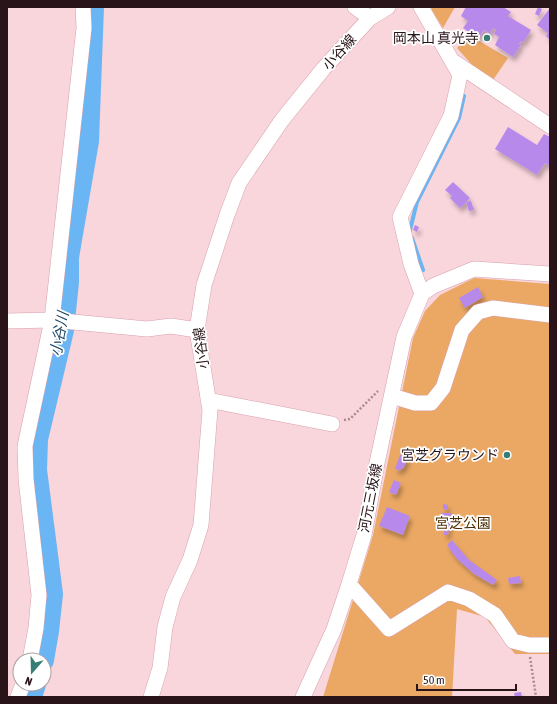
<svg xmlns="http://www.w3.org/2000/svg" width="557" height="704" viewBox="0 0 557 704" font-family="'Asap Condensed','Noto Sans JP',sans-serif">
<defs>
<filter id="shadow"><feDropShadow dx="2.5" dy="4.5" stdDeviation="2" flood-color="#0004"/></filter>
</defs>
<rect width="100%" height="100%" fill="#f9d5dc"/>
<!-- green -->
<path fill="#eba864" d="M433 7H455L443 28 431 9Z
M469 35 508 58 493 80 473 66 457 48Z
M474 278 550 284V654H515L485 617 457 609 452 697H323L373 535 413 338 425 311 440 295Z"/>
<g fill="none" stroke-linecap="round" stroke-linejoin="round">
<!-- stream -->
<path stroke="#6ab5f3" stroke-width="4" d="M410 230 417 202 459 118 464 96
M412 238 423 270"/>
<!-- river -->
<path stroke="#6ab5f3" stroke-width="24" d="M42 660 47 631 51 594 35 470 36 439 62 330 67 282V257L87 141 92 7
M30 697 34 684"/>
</g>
<!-- building -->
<path fill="#b789eb" filter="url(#shadow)" d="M466 7H503L511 12 508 16 531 30 523 43 521 41 519 44 521 45 513 57 495 45 499 37 494 34 496 30 493 28 490 34 484 30 479 38 463 28 468 21 461 16Z
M538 7 542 9 539 16 535 14Z
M550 8V40L546 36 548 33 537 25Z
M508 127 537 145 544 134 550 137V166L545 163 537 175 495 149Z
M453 182 470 198 460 208 450 198 452 196 445 190Z
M471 201 474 210 469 211 466 202Z
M415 225 419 227 417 232 413 230Z
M478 287 483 297 465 308 459 298Z
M400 455 408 458 403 469 401 468 400 471 395 469Z
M394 480 401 483 396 495 389 492Z
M443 504 448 505V510L443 509Z
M387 507 410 516 403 535 379 526Z
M441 513H451L448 535H444L445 523 440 522Z
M452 540 469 560 497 580 493 585 474 574 456 558 447 545Z
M520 576 521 583 509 584 508 578Z
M521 692 522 697H515L514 693Z"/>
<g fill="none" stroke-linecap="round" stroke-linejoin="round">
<!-- minor casing -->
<g stroke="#d8a1ad" stroke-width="16">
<path id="minor" d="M355 7 370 18
M421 7 460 75 451 116 400 217 411 264 422 294
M454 62 550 126
M7 321 52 320 147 329 171 326 197 330
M392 396 415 403H431L443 388 462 330 478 312 493 308 550 315
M208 400 332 424
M349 584 389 629 448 592 469 599 495 615 513 641 529 645H550
M30 660 36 628 39 595 26 479 25 446 52 320 84 28 83 7
M18 697 23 684
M151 697 160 668 165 627 173 597 190 560 201 525 210 410 197 330 204 285 227 215 239 183 282 120 324 68 370 18 388 7
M303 697 334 629 349 584 364 535 377 463 404 337 422 294 433 286 474 269 550 274"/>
</g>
<!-- path -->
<path stroke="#a98b92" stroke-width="2.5" stroke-dasharray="2 2" stroke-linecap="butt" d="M344 420 350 419 378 391
M530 657 536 697"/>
<!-- minor -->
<use href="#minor" stroke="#fff" stroke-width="15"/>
</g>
<!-- markers -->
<g fill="#367d74" stroke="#fff" stroke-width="1.5">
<circle cx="487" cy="38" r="4"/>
<circle cx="507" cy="455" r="4"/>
</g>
<g text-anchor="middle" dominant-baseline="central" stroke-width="3.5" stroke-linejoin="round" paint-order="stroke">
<!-- poi labels -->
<g font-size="14" fill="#281419" stroke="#fff" text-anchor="end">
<text x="479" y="38">岡本山 真光寺</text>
<text x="499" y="455">宮芝グラウンド</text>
</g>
<!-- street labels -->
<g font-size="14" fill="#281419" stroke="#fff">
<text transform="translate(339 52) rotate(-48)">小谷線</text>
<text transform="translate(201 348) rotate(-97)">小谷線</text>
<text transform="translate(370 498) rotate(-79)">河元三坂線</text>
</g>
<!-- park labels -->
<g font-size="14" fill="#4d2c04" stroke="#fff">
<text x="463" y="523">宮芝公園</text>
</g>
<!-- water labels -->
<g font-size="15" font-style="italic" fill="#1c4564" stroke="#fff">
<text transform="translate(59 334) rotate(-80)">小谷川</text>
</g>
</g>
<!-- border -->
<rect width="557" height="704" fill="none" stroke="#281419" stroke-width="16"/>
<!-- north arrow -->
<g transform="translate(32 672) rotate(200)"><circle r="19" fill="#ffffff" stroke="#a9a1a3"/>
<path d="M0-3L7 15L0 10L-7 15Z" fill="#367d74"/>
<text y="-6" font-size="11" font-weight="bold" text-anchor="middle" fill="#281419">N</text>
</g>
<!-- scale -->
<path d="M417 684v6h99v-6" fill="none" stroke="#281419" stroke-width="2"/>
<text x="423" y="684" font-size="12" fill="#281419" stroke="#ffffff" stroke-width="3" paint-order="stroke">50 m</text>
</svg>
